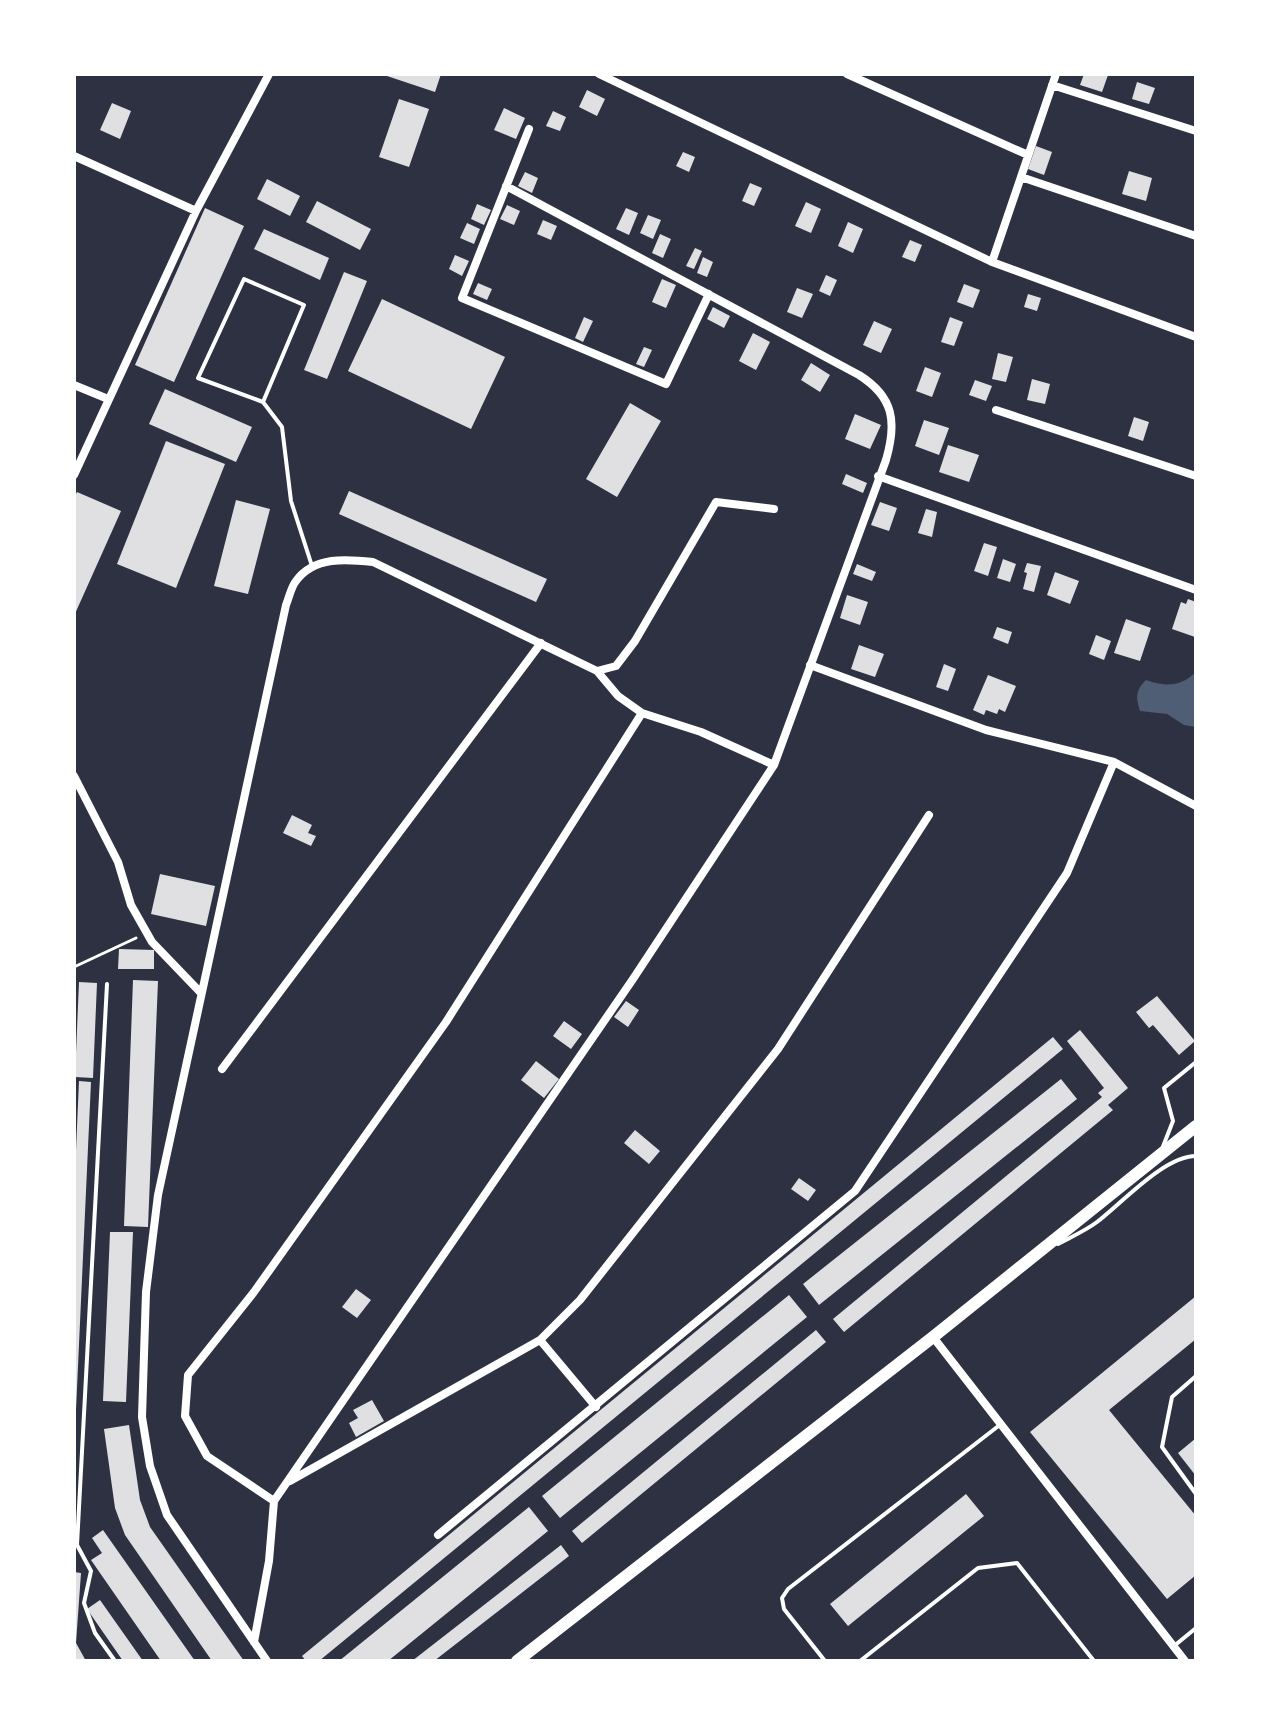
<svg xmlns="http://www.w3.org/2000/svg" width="1270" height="1735" viewBox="0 0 1270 1735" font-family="Montserrat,sans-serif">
<rect width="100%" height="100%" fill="#2d3142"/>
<!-- water -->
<path fill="#4f5d75" d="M1196 672V727L1184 725 1167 714 1140 711C1136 697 1135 691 1146 680 1166 687 1180 687 1196 672Z"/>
<!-- building -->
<path fill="#e0e0e3" d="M381 74H441L435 92Z
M1084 74 1108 75 1102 92 1080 85Z
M1137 82 1155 88 1149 104 1132 99Z
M587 90 605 99 597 116 579 107Z
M399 99 429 109 409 167 379 157Z
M112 103 131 111 120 139 100 130Z
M504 108 525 118 516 139 494 130Z
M553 111 566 117 560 131 546 126Z
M1036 146 1052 152 1044 175 1028 169Z
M683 152 695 157 689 172 676 166Z
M1129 171 1152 178 1146 201 1122 194Z
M525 172 538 178 532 193 518 186Z
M267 179 300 196 290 216 257 199Z
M750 183 762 188 754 206 742 201Z
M317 201 371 229 360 250 306 222Z
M806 202 821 209 811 233 795 226Z
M477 204 491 210 484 225 471 219Z
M507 205 520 211 514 225 500 219Z
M205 208 244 226 174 382 135 365Z
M626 208 638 213 629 235 616 229Z
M648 215 661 220 653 239 640 233Z
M543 220 557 226 551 240 537 234Z
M848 222 863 229 853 253 838 246Z
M467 223 480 229 474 244 460 238Z
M264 229 329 258 320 280 254 249Z
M660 234 671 239 663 258 652 253Z
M910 240 922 245 915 262 902 257Z
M695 248 702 251 694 269 686 266Z
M455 255 469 261 462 276 449 269Z
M703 257 713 262 707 277 697 273Z
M344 272 367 281 327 379 304 370Z
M826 275 837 280 830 296 819 291Z
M662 279 676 285 666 308 652 302Z
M478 283 492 289 487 300 473 294Z
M964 284 980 290 973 308 957 302Z
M797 288 813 294 802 318 787 312Z
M1028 294 1041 298 1037 311 1024 307Z
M382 299 505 357 471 429 348 371Z
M713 307 730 316 724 328 707 319Z
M584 317 593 321 583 342 575 338Z
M950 317 963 322 954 346 941 342Z
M874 321 892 329 881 353 863 345Z
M753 333 770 342 756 370 739 361Z
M644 347 652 350 644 367 636 364Z
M998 353 1013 357 1006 382 992 379Z
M811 363 830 375 820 392 801 380Z
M925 367 941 373 932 397 916 391Z
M1032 379 1050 384 1045 404 1027 400Z
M975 380 992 386 986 401 969 395Z
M165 389 252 427 236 462 149 424Z
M630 403 661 421 617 497 586 479Z
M855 414 881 425 870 449 845 439Z
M1134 417 1149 422 1143 441 1128 436Z
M924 420 949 428 939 455 915 446Z
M166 441 225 464 176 588 117 564Z
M948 445 979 455 969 482 939 472Z
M846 474 867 483 863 493 842 484Z
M349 491 547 579 536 602 339 514Z
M77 492 121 511 74 616V498Z
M236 500 270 509 248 594 214 586Z
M880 502 897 508 889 531 871 525Z
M926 509 937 512 932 537 918 533Z
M984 543 997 547 988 576 974 571Z
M1003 559 1016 564 1010 582 997 578Z
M1027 563 1041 566 1034 592 1023 589 1027 573 1024 572Z
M857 564 876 572 872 581 853 574Z
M1055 572 1079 581 1070 604 1047 595Z
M847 595 868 602 860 625 840 618Z
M1188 599 1196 602 1195 637 1172 629 1181 602 1186 604Z
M1126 619 1151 628 1140 661 1114 653Z
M997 627 1012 632 1008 644 993 638Z
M1096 635 1111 641 1104 660 1089 654Z
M859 645 884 654 875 677 851 669Z
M944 664 956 669 948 691 936 687Z
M988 675 1016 686 1005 712 999 709 997 714 986 710 984 715 973 710Z
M292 815 312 825 308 833 316 836 311 846 283 833Z
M160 874 215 886 206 926 151 914Z
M119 949 154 950V969H118Z
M133 980 158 981 148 1227 124 1226Z
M79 982 97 983 93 1078 75 1077Z
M1157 996 1195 1041 1179 1055 1153 1025 1149 1028 1136 1012Z
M626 1001 639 1010 628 1027 614 1017Z
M564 1021 582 1034 571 1049 553 1036Z
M1080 1030 1128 1088 1108 1105 1113 1110 844 1332 833 1319 1102 1097 1098 1093 1104 1088 1067 1041Z
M1053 1037 1063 1049 319 1661H306L302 1656Z
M536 1061 559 1079 544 1098 521 1080Z
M1061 1079 1077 1099 819 1305 803 1284Z
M79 1081 91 1082 76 1410H74V1196Z
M635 1130 660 1151 649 1164 624 1143Z
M799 1178 816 1190 808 1201 791 1189Z
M110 1232H133L126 1402 103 1401Z
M356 1289 371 1300 357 1318 342 1307Z
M789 1295 807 1317 560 1518 542 1496Z
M1196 1296V1339L1109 1410 1196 1516V1575L1167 1599 1030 1432Z
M816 1330 826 1342 582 1543 572 1531Z
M372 1400 384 1421 356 1437 349 1423 358 1418 353 1410Z
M129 1425 140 1500 150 1527 244 1661H212L125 1535 115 1508 104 1429Z
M1196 1438V1476L1178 1453Z
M966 1494 984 1516 848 1626 830 1604Z
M529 1507 548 1531 388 1661H339Z
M103 1530 195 1661H161L91 1560 102 1553 92 1538Z
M561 1545 569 1556 434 1661H412Z
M74 1572 81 1573 76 1643 86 1661H74Z
M100 1600 143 1661H123L87 1609Z"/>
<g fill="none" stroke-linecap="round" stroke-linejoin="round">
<!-- path -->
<path stroke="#fff" stroke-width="3" d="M74 967 136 938"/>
<!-- service -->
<path stroke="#fff" stroke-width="4" d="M263 402 198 378 244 279 304 305 263 402 282 427 291 501 312 566
M107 984 77 1545 91 1571 84 1603 95 1633 115 1661
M1162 1149 1173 1121 1164 1088 1196 1062
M1058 1244C1071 1237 1085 1231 1097 1222 1122 1203 1164 1156 1196 1156
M1196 1376 1172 1397 1162 1447 1196 1494
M1174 1646 1196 1628
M825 1661 784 1609 782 1598 788 1589 1001 1424
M860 1661 978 1568 1017 1563 1094 1661"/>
<!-- minor -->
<path stroke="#fff" stroke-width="8" d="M599 74 992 262 1196 337
M847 74 1028 155
M1052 85 1196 131
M529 129 462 298 666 384 709 294
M74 156 196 211
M1021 177 1196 236
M992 262 1056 74
M74 385 108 399
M996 410 1196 476
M74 475 196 211 269 74
M878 476 1196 590
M810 665 986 730 1114 762 1196 806
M597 671 618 696 642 713 701 732 774 765
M74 776 118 862 131 905 152 942 201 993
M222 1069 541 643
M933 1337 1185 1661
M540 1340 596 1407
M290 1481 540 1340 580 1300 778 1049 929 815
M274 1501 633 979 774 765 886 460C897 422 894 397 859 375L506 186
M274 1501 207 1456 185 1416 188 1375 254 1292 446 1022 642 713
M438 1535 855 1191 1067 873 1114 762
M254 1642 269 1561 274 1501
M267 1661 167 1515 150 1466 142 1417 146 1292 158 1195 286 605C289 598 291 587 296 581 314 556 347 559 373 562L597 671 616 666 635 641 716 502 774 509"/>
<!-- primary -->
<path stroke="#fff" stroke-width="12" d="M517 1661 933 1337 1196 1126"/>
</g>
<!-- border -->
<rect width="1270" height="1735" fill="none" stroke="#ffffff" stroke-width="152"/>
</svg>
